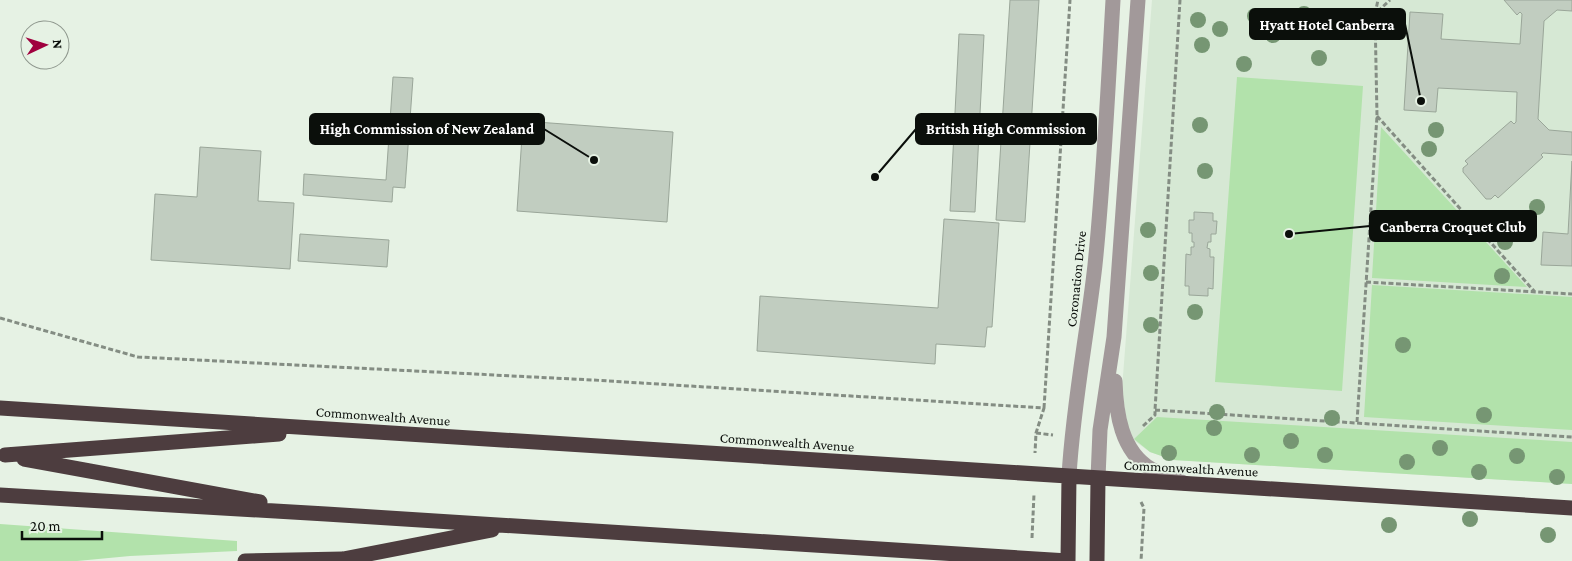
<svg xmlns="http://www.w3.org/2000/svg" width="1572" height="561" viewBox="0 0 1572 561" font-family="'Crimson Pro',serif">
<rect width="100%" height="100%" fill="#e6f2e4"/>
<!-- built -->
<path fill="#d6e8d4" d="M1152 0H1572V484L1173 460 1150 452 1136 442 1128 430 1122 389Z"/>
<!-- green -->
<path fill="#b2e2ab" d="M1237 77 1363 86 1342 391 1215 382Z
M1381 127 1527 287 1372 278Z
M1372 285 1572 297V430L1364 417Z
M1157 417 1572 442V484L1173 460 1150 452 1134 439Z
M0 524 237 541V551L130 556 77 561H0Z"/>
<!-- building -->
<path fill="#c1cdc0" stroke="#9aa699" d="M1010 0H1039L1025 222 996 220Z
M1504 0H1572V11L1557 10 1544 21 1538 119 1549 130 1572 132V155L1543 153 1541 155 1543 157 1498 198 1495 195 1491 199H1486L1463 172V168L1468 164 1465 161 1511 121 1514 124 1516 122 1517 92 1438 88 1436 112 1404 110 1410 12 1443 14 1441 39 1520 44 1522 14 1520 12 1517 15Z
M959 34 984 35 975 212 950 211Z
M393 77 413 78 405 188 393 187 392 202 303 195 304 174 386 180Z
M523 121 673 132 667 222 517 211Z
M200 147 261 151 258 201 294 203 290 269 151 260 155 194 197 197Z
M1572 161V266L1541 265 1543 232 1568 234Z
M1194 212 1213 213V221H1217L1216 234H1211V242H1208L1207 248 1210 249V257H1214L1213 289 1208 288V296L1189 295V286H1185L1186 254 1191 255V247H1194V242H1192V233H1189V220H1194Z
M944 219 999 223 992 327H987L985 347 936 344 935 364 757 351 760 296 938 308Z
M300 234 389 240 387 267 298 261Z"/>
<g fill="none" stroke-linecap="round" stroke-linejoin="round">
<!-- path -->
<path stroke="#848d83" stroke-width="3" stroke-dasharray="5 2.5" stroke-linecap="butt" d="M1375 14 1378 0
M1377 116 1535 292
M1366 282 1572 294
M0 318 138 357 593 380 1044 408 1036 433 1035 453
M1044 408 1070 0
M1155 410 1572 437
M1357 422 1377 116 1375 14 1390 0
M1143 426 1155 415V410L1180 0
M1036 433 1053 435
M1141 502 1144 508 1141 561
M1032 538 1034 494"/>
<!-- minor -->
<path stroke="#a2999a" stroke-width="15" d="M1115 381C1116 413 1121 451 1151 469 1161 474 1173 478 1184 483
M1069 476C1073 405 1087 336 1095 265 1104 177 1108 88 1113 0
M1098 478 1100 430 1114 337 1138 0"/>
<!-- highway -->
<path stroke="#4d3d3f" stroke-width="15" d="M0 408 1572 508
M5 455 279 434
M24 459 260 502
M0 495 326 514 1068 561
M245 561 343 559 492 530
M1068 561 1069 476
M1097 561 1098 478"/>
</g>
<!-- trees -->
<g fill="#769673">
<circle cx="1304" cy="14" r="8"/>
<circle cx="1255" cy="16" r="8"/>
<circle cx="1198" cy="20" r="8"/>
<circle cx="1220" cy="29" r="8"/>
<circle cx="1273" cy="35" r="8"/>
<circle cx="1202" cy="45" r="8"/>
<circle cx="1319" cy="58" r="8"/>
<circle cx="1244" cy="64" r="8"/>
<circle cx="1200" cy="125" r="8"/>
<circle cx="1436" cy="130" r="8"/>
<circle cx="1429" cy="149" r="8"/>
<circle cx="1205" cy="171" r="8"/>
<circle cx="1537" cy="207" r="8"/>
<circle cx="1148" cy="230" r="8"/>
<circle cx="1505" cy="242" r="8"/>
<circle cx="1151" cy="273" r="8"/>
<circle cx="1502" cy="276" r="8"/>
<circle cx="1195" cy="312" r="8"/>
<circle cx="1151" cy="325" r="8"/>
<circle cx="1403" cy="345" r="8"/>
<circle cx="1217" cy="412" r="8"/>
<circle cx="1484" cy="415" r="8"/>
<circle cx="1332" cy="418" r="8"/>
<circle cx="1214" cy="428" r="8"/>
<circle cx="1291" cy="441" r="8"/>
<circle cx="1440" cy="448" r="8"/>
<circle cx="1169" cy="453" r="8"/>
<circle cx="1252" cy="455" r="8"/>
<circle cx="1325" cy="455" r="8"/>
<circle cx="1517" cy="456" r="8"/>
<circle cx="1407" cy="462" r="8"/>
<circle cx="1479" cy="472" r="8"/>
<circle cx="1557" cy="477" r="8"/>
<circle cx="1470" cy="519" r="8"/>
<circle cx="1389" cy="525" r="8"/>
<circle cx="1548" cy="535" r="8"/>
</g>
<g text-anchor="middle" dominant-baseline="central" stroke-width="4" stroke-linejoin="round" paint-order="stroke">
<!-- street labels -->
<g font-size="14" fill="#0b0f0b" stroke="#e6f2e4">
<text transform="translate(1076 279) rotate(-84)">Coronation Drive</text>
<text transform="translate(383 416) rotate(4)">Commonwealth Avenue</text>
<text transform="translate(787 442) rotate(4)">Commonwealth Avenue</text>
<text transform="translate(1191 468) rotate(3)">Commonwealth Avenue</text>
</g>
</g>
<!-- callouts -->
<path fill="none" stroke="#0b0f0b" stroke-width="2" d="M1421 101L1405 24M875 177L916 129M594 160L544 129M1289 234L1370 226"/>
<g fill="#0b0f0b" stroke="#e6f2e4" stroke-width="2">
<circle cx="1421" cy="101" r="5"/>
<circle cx="875" cy="177" r="5"/>
<circle cx="594" cy="160" r="5"/>
<circle cx="1289" cy="234" r="5"/>
</g>
<g fill="#0b0f0b" stroke="#0b0f0b" stroke-width="2">
<rect x="1250" y="9" width="155" height="30" rx="5"/>
<rect x="916" y="114" width="180" height="30" rx="5"/>
<rect x="310" y="114" width="234" height="30" rx="5"/>
<rect x="1370" y="211" width="166" height="30" rx="5"/>
</g>
<g font-size="15" text-anchor="middle" font-weight="bold" fill="#fff">
<text x="1327" y="30">Hyatt Hotel Canberra</text>
<text x="1006" y="134">British High Commission</text>
<text x="427" y="134">High Commission of New Zealand</text>
<text x="1453" y="232">Canberra Croquet Club</text>
</g>
<!-- north arrow -->
<g transform="translate(45 45) rotate(86)"><circle r="24" fill="#e6f2e4" stroke="#8e978d"/>
<path d="M0-4L9 19L0 12L-9 19Z" fill="#a0003e"/>
<text y="-8" font-size="14" font-weight="bold" text-anchor="middle" fill="#0b0f0b">N</text>
</g>
<!-- scale -->
<path d="M22 531v8h80v-8" fill="none" stroke="#0b0f0b" stroke-width="2.5"/>
<text x="30" y="531" font-size="15" fill="#0b0f0b" stroke="#e6f2e4" stroke-width="4" paint-order="stroke">20 m</text>
</svg>
